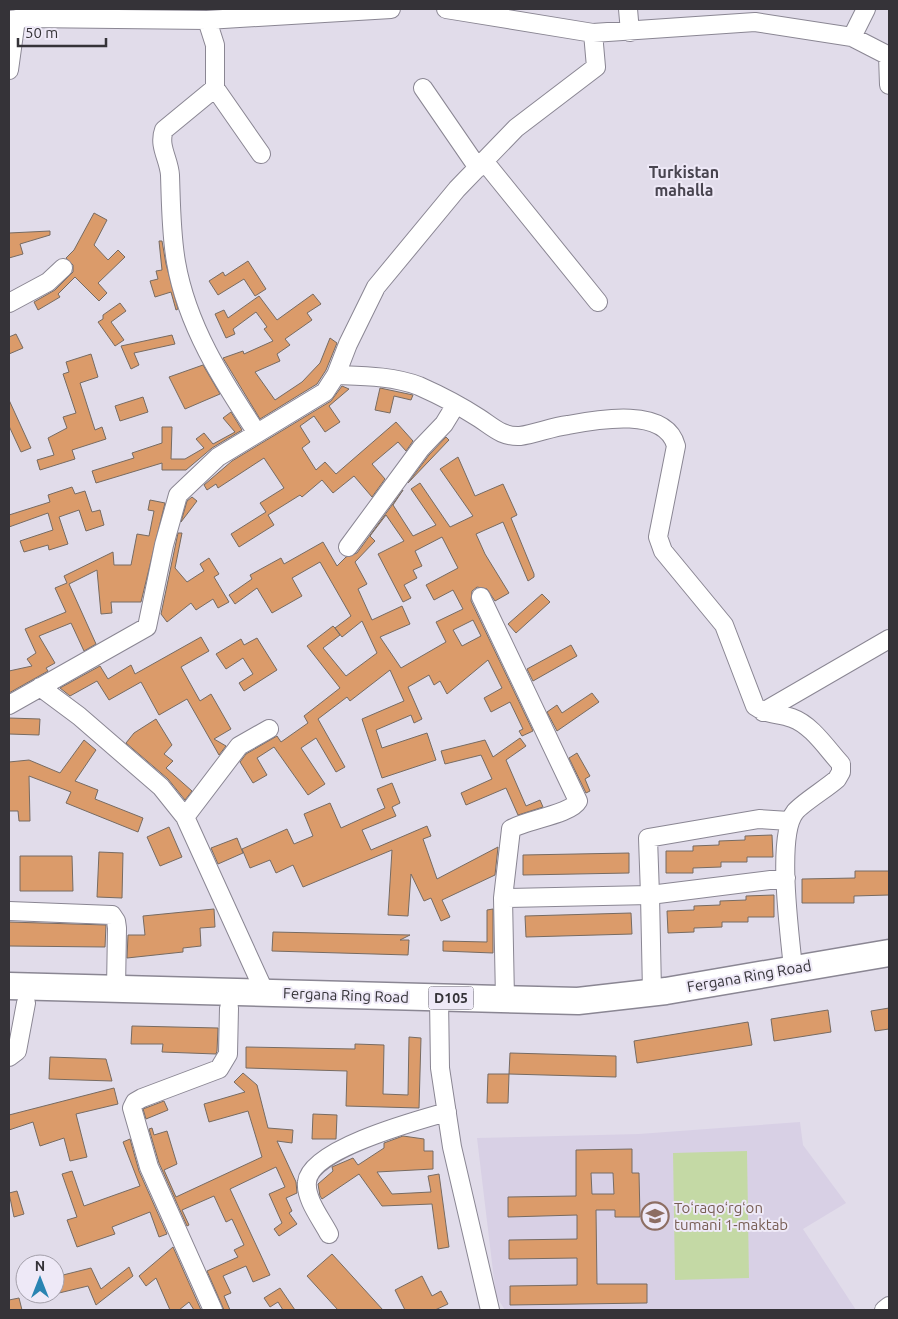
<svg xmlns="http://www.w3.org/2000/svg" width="898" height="1319" viewBox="0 0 898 1319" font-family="Ubuntu,sans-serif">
<rect width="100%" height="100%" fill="#e1dcea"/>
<!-- built -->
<path fill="#d8d0e5" d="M800 1122 803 1145 846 1203 803 1229 856 1310H505L496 1296 477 1138 639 1134Z"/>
<!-- park -->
<path fill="#c4d9a5" d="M747 1151 749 1278 675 1280 673 1153Z"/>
<!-- building -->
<path fill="#db9b6a" stroke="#776b62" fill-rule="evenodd" d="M94 213 107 220 94 245 108 260 118 250 125 257 98 283 107 293 99 301 75 277 58 294 60 297 38 310 34 302 55 290 73 272V265L66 258 74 250Z
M50 231V235L20 244 23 254 9 258V233Z
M159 241H162L166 264 178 309 176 310 171 292 155 297 150 281 158 279 156 271 162 270Z
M248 261 266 289 255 296 244 279 218 295 209 281 223 272 225 276Z
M313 294 321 304 307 313 312 320 285 339 290 345 277 354 280 361 255 372 275 400 302 382 320 363 330 338 337 343 326 370 317 384 260 419 223 358 243 351 244 354 273 341 264 329 267 327 256 312 233 329 235 334 226 338 215 314 224 310 228 318 259 296 277 320Z
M120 303 126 311 111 322 124 340 115 346 98 322 103 319V315Z
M16 334 23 348 9 354V337Z
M172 335 175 344 134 353 139 365 131 369 121 346Z
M91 354 98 377 80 383 95 430 102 427 106 439 72 450 75 459 40 470 37 460 54 455 48 438 67 428 63 417 76 413 63 374 69 372 66 362Z
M203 365 220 394 185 409 169 377Z
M342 386 349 389 329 406 340 422 325 432 314 416 300 426 310 442 302 448 316 470 325 462 336 474 396 422 413 441 406 451 398 442 372 464 385 479 372 497 354 476 333 493 322 480 302 497 300 495 268 515 274 525 239 547 231 534 266 512 260 503 284 488 264 458 218 488 216 484 207 490 204 485 232 461 331 401Z
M380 388 413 395 411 400 394 396 390 413 375 410Z
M143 397 148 412 120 421 115 406Z
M9 400 31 448 21 452 9 426Z
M231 412 242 430 212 448 186 470H162V463L96 483 92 471 134 458 132 453 162 443V427H172L171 459H185L204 448 196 439 204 433 213 444 235 432 223 418Z
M446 437 449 440 408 483 429 455Z
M458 457 475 496 503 484 517 515 511 518 534 574V577L528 581 503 522 476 534 485 554 509 593 495 601 487 589 477 587 472 591 471 601 533 731 522 736 519 731 523 729 510 702 491 712 484 698 502 688 488 660 447 694 440 681 434 685 429 675 408 687 422 719 414 723 411 715 376 730 382 748 427 733 436 760 382 778 362 719 404 701 390 670 350 701 347 697 318 719 345 767 336 772 316 738 301 748 325 784 308 795 274 747 257 758 267 775 253 783 240 762 246 754 277 736 281 742 308 723 304 716 340 688 307 646 333 626 335 628 351 616 320 562 292 578 302 596 272 613 257 588 235 604 229 595 252 579 250 575 281 558 284 564 323 542 337 566 346 557 357 553 403 490 393 505 413 536 436 525 411 489 420 483 450 527 473 516 440 469ZM386 515 404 541 378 554 403 602 411 598 404 585 417 578 413 570 422 566 415 551 442 537 458 568 426 585 434 600 453 590 463 609 436 622 446 642 401 668 380 637 410 624 402 606 372 620 358 589 367 584 355 562 375 541 370 536ZM473 620 481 636 462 646 453 630ZM362 621 377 653 346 676 323 648 340 635 335 628 342 637Z
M72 487 75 494 85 491 92 512 100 510 104 525 86 531 79 510 59 517 68 544 49 550 48 545 24 552 20 541 53 530 48 513 9 527V515L50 502 48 495Z
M192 497 197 501 181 522 187 501Z
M150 500 165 503 141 602H111L112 613 101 614 97 570 69 584 96 644 84 651 71 623 39 636 55 663 46 668 48 671 9 693V671L32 666 27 659 36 653 25 629 66 612 55 588 67 583 64 576 113 552 114 565H131L137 534 149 536 154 511 148 510Z
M178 533H182L175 568 187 582 204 571 200 564 209 558 219 574 214 577 229 602 218 608 213 599 196 610 191 603 167 622 161 614Z
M542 594 550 602 516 633 508 624Z
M201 637 209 651 181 667 200 701 211 694 231 729 214 739 226 746 219 755 187 699 159 715 141 682 109 700 97 681 70 696 60 688 100 666 108 679 131 665 135 674Z
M257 638 277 670 244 691 239 683 253 674 243 658 226 669 216 654 241 639 244 645Z
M571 645 577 656 533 681 527 669Z
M592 693 599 702 557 731 547 712 557 705 562 713Z
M9 718 40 719 39 735 9 734Z
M156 719 172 745 164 754 173 761 166 768 192 791 185 800 168 779 126 743 134 733Z
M520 738 526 746 506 760 526 806 540 800 543 807 518 815 506 788 466 805 461 793 492 779 481 755 445 764 441 751 485 740 493 757Z
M84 740 96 750 75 781 98 790 95 799 143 818 138 832 66 803 71 792 29 776 30 821H19L18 811H9V762L29 760 60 773Z
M577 753 590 776 585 779 590 791 586 793 569 758Z
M392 783 400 803 392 807 396 816 362 830 371 850 427 826 431 836 423 839 437 879 498 847 495 875 442 900 450 917 441 921 431 898 424 901 411 874 408 916 388 915 392 850 303 887 293 865 276 873 270 860 250 868 242 849 287 829 294 844 313 836 304 814 330 803 341 828 385 808 377 789Z
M169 827 182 857 160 866 147 837Z
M772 835 773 857H747V862H721V867L693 868V873H666V851H693V846L719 845V841L745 840V836Z
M237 838 243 853 218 864 211 848Z
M99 852 123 853 122 898 97 897Z
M629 853V873L523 875V855Z
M20 856H72L73 891H20Z
M855 871H889V895L854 896V903H802V879L855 878Z
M774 895V917H748V922H722V927L694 928V932L668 933 667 911 694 910V906L720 905V901L746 900V896Z
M214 909 215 927 200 928 201 946 183 948V952L127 958 128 935H145L143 916Z
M493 909V953L443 951V941L487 942V910Z
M631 913 632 934 526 937 525 916Z
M9 922 106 925 105 947 9 946Z
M273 932 410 935 400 940H409L408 955 272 951Z
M889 1008V1029L875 1031 871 1011Z
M828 1010 831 1032 774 1041 771 1019Z
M748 1022 752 1045 637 1063 634 1041Z
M132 1026 218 1028 217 1051 216 1054 162 1052 163 1044H131Z
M409 1037 421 1038 419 1108 346 1106 347 1071 246 1068V1047L355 1049V1044L384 1045 383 1094 408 1095Z
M510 1053 616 1056V1077L509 1074Z
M50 1057 106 1059 112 1081 49 1079Z
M243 1073 257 1085 268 1128 293 1130 292 1143 277 1141 296 1182 297 1193 286 1198 292 1211 289 1213 297 1224 279 1236 274 1229 282 1223 269 1194 285 1187 276 1167 230 1189 270 1275 253 1282 246 1266 223 1276 231 1293 224 1296 230 1310H224L207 1271 238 1257 234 1250 244 1245 232 1219 226 1222 214 1196 182 1210 189 1225 187 1226 159 1163 149 1129 152 1128 154 1135 167 1131 177 1164 164 1170 176 1197 262 1157 248 1111 209 1122 204 1104 245 1092 234 1082Z
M488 1074H509L508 1103H487Z
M114 1088 118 1104 76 1114 87 1157 70 1161 64 1138 40 1146 33 1122 9 1130V1115Z
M164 1101 168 1110 146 1119 143 1109Z
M313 1114 337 1115 336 1139H312Z
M403 1136 424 1139V1151H433V1169L377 1172 392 1194 431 1192 428 1176 439 1174 449 1247 438 1249 432 1204 382 1206 359 1174 322 1199 320 1196 318 1184 333 1171 332 1167 353 1158 358 1165 384 1148V1143Z
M130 1139 139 1171 167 1234 159 1237 150 1212 112 1227 115 1234 77 1247 67 1220 77 1217 62 1174 72 1171 84 1206 140 1186 123 1142Z
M632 1149V1173H639L640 1217H615V1210H596L597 1284H647V1303L510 1305V1286L577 1285V1258L509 1259V1240L577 1239V1215L508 1217V1197L576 1196V1150ZM591 1173H613L614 1194H592Z
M17 1191 24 1214 14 1217 9 1193Z
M173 1247 201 1310H194L189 1302 179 1310H170L156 1278 146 1286 139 1276Z
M332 1254 383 1310H338L307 1276Z
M129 1267 133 1276 96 1305 88 1286 59 1293 55 1277 91 1268 101 1289Z
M422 1276 432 1296 441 1291 448 1304 435 1310H405L395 1290Z
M280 1288 295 1310H283L278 1302 270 1307 264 1298Z
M19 1298 22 1310H9V1300Z"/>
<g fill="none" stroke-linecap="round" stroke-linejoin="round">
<!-- minor casing -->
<g stroke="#8a8693" stroke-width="20">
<path id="minor" d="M446 9 593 33 755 22 852 37 889 56
M628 9 630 32
M9 20 27 18 207 20 391 9
M207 20 215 45V88L164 130C158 146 169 159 170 175 171 204 171 233 176 262 187 326 222 380 257 433
M852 37 866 9
M888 55 889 85
M9 70 16 19
M215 88 261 154
M423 88 478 168
M484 161 598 302
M9 303 48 282 63 268
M336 375C363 376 393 376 419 386 437 394 462 407 479 418 493 427 502 437 520 436 536 434 551 427 568 425 599 419 666 407 676 446L658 537 663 551 724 625 755 706C767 715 778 713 792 718 812 725 827 749 841 764V772L837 779C827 788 801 804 795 812 776 836 790 936 793 968
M348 547 421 448 444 424 455 406
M481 597 578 801C571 814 526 820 511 829L503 898 505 999
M40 687 79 716 161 787 185 817 261 984 260 992
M9 705 147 627 164 545 178 495 218 457 325 392 336 375 348 344 376 287 457 189 516 128 596 67 593 33
M763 712 889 639
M185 817 239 746 269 729
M786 878 650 895 648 838 759 819 789 821
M503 898 650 895 652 992
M9 911 112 915 116 921 117 928 116 989
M439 998 440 1068 452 1147 490 1310
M9 1057 17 1051 26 1003
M329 1234C322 1220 305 1199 307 1182 310 1149 419 1120 447 1112
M213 1310 149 1167 132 1108 135 1102 142 1098 219 1069 228 1054 229 1008
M884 1310 889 1306"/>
</g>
<!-- highway casing -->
<g stroke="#8a8693" stroke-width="29">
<path id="highway" d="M9 986 578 1001 666 991 889 953"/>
</g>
<!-- minor -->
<use href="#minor" stroke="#fff" stroke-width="18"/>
<!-- highway -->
<use href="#highway" stroke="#fff" stroke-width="26"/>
</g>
<!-- icons -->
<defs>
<g id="school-ring" transform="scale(1.4375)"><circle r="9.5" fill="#eee9f7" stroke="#8d6e63" stroke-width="1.5"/><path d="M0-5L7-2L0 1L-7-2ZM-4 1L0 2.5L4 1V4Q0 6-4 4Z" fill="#8d6e63"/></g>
</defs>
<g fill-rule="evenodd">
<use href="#school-ring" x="655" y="1216"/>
</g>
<g text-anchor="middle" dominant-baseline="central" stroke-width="4" stroke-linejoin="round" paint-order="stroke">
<!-- shield labels -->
<rect fill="#eee9f7" stroke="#6c6a71" stroke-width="1" x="428.5" y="986.5" width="45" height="23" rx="4"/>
<g font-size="14" font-weight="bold" fill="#353338">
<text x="451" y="998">D105</text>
</g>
<!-- street labels -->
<g font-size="15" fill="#353338" stroke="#eee9f7">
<text transform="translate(749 976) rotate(-10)">Fergana Ring Road</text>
<text transform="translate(346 995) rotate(2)">Fergana Ring Road</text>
</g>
<!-- education labels -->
<g font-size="15" fill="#785e54" stroke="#eee9f7" text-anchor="start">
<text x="674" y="1207">Toʻraqoʻrgʻon<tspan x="674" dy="17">tumani 1-maktab</tspan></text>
</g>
<!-- neighbourhood labels -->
<g font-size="16" font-weight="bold" fill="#494550" stroke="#eee9f7">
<text x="684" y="172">Turkistan<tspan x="684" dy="18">mahalla</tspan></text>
</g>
</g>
<!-- border -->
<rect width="898" height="1319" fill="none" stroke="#353338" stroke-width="20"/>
<!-- north arrow -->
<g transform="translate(40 1279)"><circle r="24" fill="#eee9f7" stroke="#a4a0ab"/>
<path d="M0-4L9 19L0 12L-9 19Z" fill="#2984b2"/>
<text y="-8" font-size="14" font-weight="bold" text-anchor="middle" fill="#353338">N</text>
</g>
<!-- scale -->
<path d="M18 38v8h88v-8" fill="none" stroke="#353338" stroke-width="2.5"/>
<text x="25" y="38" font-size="15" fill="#353338" stroke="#eee9f7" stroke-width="4" paint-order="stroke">50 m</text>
</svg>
